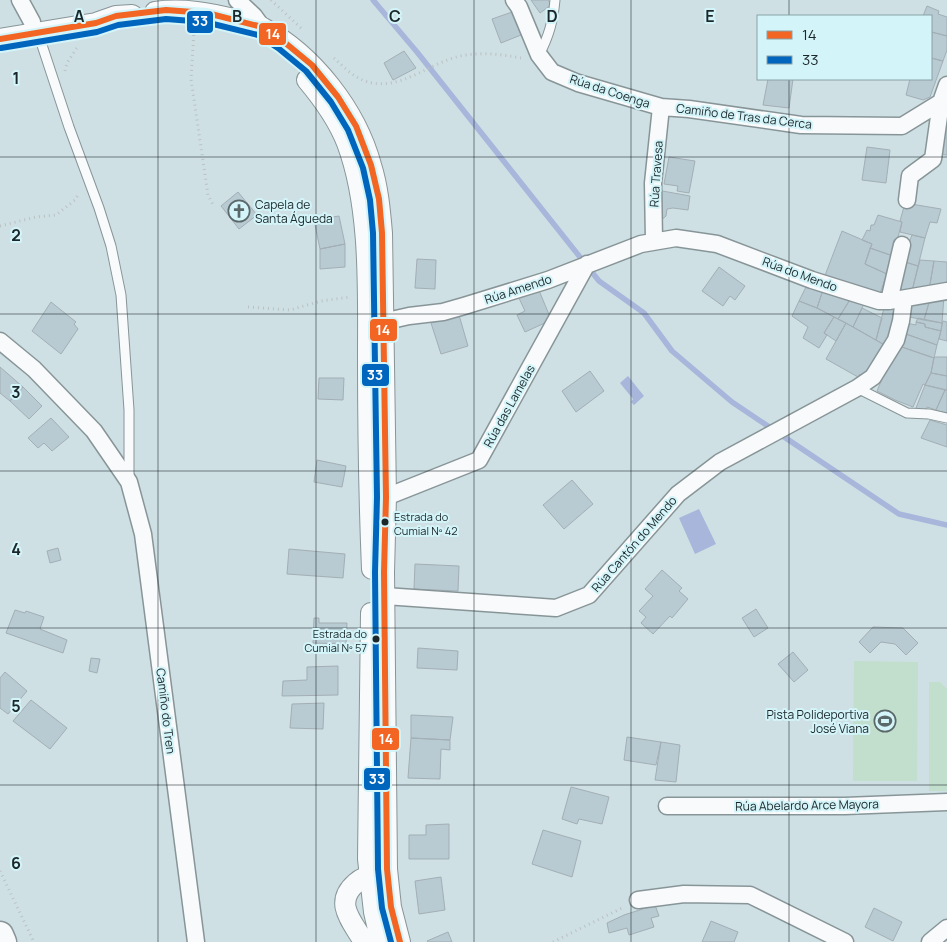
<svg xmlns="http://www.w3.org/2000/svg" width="947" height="942" viewBox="0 0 947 942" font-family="Manrope,sans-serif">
<rect width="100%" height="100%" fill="#cee0e4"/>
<!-- green -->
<path fill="#c2decc" d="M854 661 918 662 917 781H853Z
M929 682H940L947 689V791H929Z"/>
<!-- water -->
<path fill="#a8b6db" d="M628 376 644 396 634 405 631 402 633 399 620 383Z
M699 509 716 544 695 554 679 518Z"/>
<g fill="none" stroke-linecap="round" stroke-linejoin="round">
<!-- stream -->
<path stroke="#a8b6db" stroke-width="5.5" d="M373 0 417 52 599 281 644 313 672 351 732 402 899 514 947 525"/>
</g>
<!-- building -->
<path fill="#b8cad2" stroke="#a3afb4" d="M531 0H548L551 5 540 13Z
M927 6 939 11 938 14 947 17V36L931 32V16H923Z
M518 10 526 33 501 43 492 19Z
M932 32 947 36V50L943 61 931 58Z
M404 51 416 68 393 80 384 63Z
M931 58 943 61 930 97 923 100 906 95 910 79H931Z
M768 79H793L789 108 763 105Z
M947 108V155L938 154Z
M867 147 890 150 886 183 862 180Z
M669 157 695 161 689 193 677 191 678 186 664 184Z
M657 190 690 196 688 210 673 208 667 209 666 216 659 222Z
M238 192 257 215 239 229 221 206Z
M905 203 941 209 937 223 930 222 925 238 900 232 902 222 900 221Z
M878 215 902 222 893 256 870 248 872 244 862 240 867 230 870 231 871 225H874Z
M339 216 345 244 320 249 314 220Z
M842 231 872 244 865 264 887 274 879 296 824 278Z
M912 235 925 238 918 266 902 261Z
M345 244V267L320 269V249Z
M870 248 893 256 887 274 865 264Z
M417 259 436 260 435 289 415 288Z
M920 260 934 261 929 290 912 291Z
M902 261 918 266 912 291 893 293Z
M934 261 947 262V286L929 290Z
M719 267 745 286 735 300 730 296 723 306 702 291Z
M807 285 823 290 817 308 799 301Z
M538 288 550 317 547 322 525 332 517 315 525 311 518 296Z
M823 290 851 298 838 319 817 308Z
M944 296 942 323 924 320 930 299Z
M851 298 864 304 853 327 838 319Z
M930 299 924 320 905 316 909 300Z
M799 301 817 308 834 317 824 333 827 335 819 348 803 338 808 327 792 316Z
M51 302 76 322 74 324 78 329 61 354 32 331Z
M900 306 888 347 876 340 884 308Z
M862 308 882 318 876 340 853 327Z
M459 315 468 346 441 354 431 323Z
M834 317 846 323 836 341 824 333Z
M918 318 942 323 941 331 925 327V324L916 322Z
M943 321 947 322V341L939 339Z
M916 322 925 324V327L941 331 937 345 903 333 906 323 916 325Z
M846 323 888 347 867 375 862 377 860 374 858 377 826 359Z
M903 333 937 345 934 358 896 345Z
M896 345 934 358 931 373 925 385 923 384 913 407 895 400 877 391Z
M934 357H947V376L931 373Z
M0 367 23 387 10 401 0 393Z
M590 371 604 391 576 412 562 391Z
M931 373 947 376V390L925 385Z
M319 378H344L343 400 318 399Z
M925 385 945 390 936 410 927 407 926 411 916 408Z
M23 387 42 406 29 419 10 401Z
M945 390H947V414L936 410Z
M51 418 69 437 52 451 44 443 38 448 28 438Z
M930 420 947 425V447L921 438Z
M317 460 346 466 342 487 314 482Z
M572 480 593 504 564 529 543 505Z
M58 548 61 560 50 563 47 551Z
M289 549 345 554 343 578 287 574Z
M415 564 459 566 458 591 414 589Z
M662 570 682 588 679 591 688 599 672 618 670 616 653 634 641 623 646 617 639 611 653 596 645 589Z
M756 609 768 628 754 637 742 618Z
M15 610 25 613 26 611 44 617 40 629 67 640 63 653 6 633Z
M314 618H319V623H347L346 644 313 643Z
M873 627 903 628 918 643 906 655 895 644 881 642 870 653 859 642Z
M418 648 458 651 457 670 417 668Z
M793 652 808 670 794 682 778 664Z
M91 658 100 659 97 673 89 671Z
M338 666V695L282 696 283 681 307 680V667Z
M5 672 27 691 8 714 0 708V678Z
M31 700 67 728 50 749 13 721Z
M324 703 323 729 290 728 292 704Z
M411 715 453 717 450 740 411 738Z
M627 737 661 742 656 765 624 760Z
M411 738 450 740V750L441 749 440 779 408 778Z
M661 742 680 745 676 782 655 780Z
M571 787 609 797 602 824 579 819 577 824 562 819Z
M449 824V859H409V835H426V825Z
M543 830 581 841 572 877 532 864Z
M441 877 445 910 419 914 415 881Z
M655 905 659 916 651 918 654 927 629 935 627 928 609 933 607 923 624 915Z
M874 908 902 922 893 941 865 927Z
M711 921 738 932 734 942H702Z
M448 932 452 942H428L427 941Z"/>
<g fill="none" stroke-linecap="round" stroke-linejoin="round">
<!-- service casing -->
<g stroke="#889598" stroke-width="11">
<path id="service" d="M38 33 69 127 99 208 111 246 121 295 129 410V477
M539 55C549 36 553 21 555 0
M857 388 907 413 929 414 947 418"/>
</g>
<!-- minor casing -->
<g stroke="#889598" stroke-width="19">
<path id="minor" d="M20 0 32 22
M237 0 254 16 262 27
M514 0 519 7 539 55 552 72 578 83 661 107 689 109 801 125 902 126 941 102 947 85
M907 200 910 176 933 159 941 102
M654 240 653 183 661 107
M889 301 902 245
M378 323 409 316 443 312 464 306 548 280 641 244 676 238 717 244 812 280 879 301H889L947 291
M0 341 34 369 94 431 129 482 143 534 196 942
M386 497 479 460 587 264
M385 596 556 608 589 595 678 494 720 462 857 388 873 377 896 340 901 321 904 299
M667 806H845L947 802
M638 900 684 894 750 895 845 942
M930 942 947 928"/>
</g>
<!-- tertiary casing -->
<g stroke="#889598" stroke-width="22">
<path id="tertiary" d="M155 12C184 8 209 13 238 20 246 22 256 24 263 28 313 55 356 110 371 165 378 187 380 210 382 233L386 497 384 572 387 869 391 907 400 942
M0 39 96 23 116 16 132 15
M307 80C323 99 338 120 347 143 371 207 368 290 368 357 368 428 369 498 372 569
M371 613 368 859 374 912 381 942
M364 942C352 921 333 903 356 883 363 877 370 875 378 878"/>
</g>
<!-- primary casing -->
<g stroke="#889598" stroke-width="29">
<path id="primary" d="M0 935 3 942"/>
</g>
<!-- path -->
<path stroke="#bbc1c3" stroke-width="3" stroke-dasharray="1 4" stroke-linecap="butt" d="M271 0 303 30
M194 30 191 79 208 195 213 205
M334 58C343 66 353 77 365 81 398 93 429 63 460 56 481 52 500 54 521 58
M65 71 67 63 78 46
M0 226 36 217 56 215 75 200 79 193
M248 307 290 310 321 301 350 297
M0 871 34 942
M553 942 624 907"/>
<!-- service -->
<use href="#service" stroke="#f8fafb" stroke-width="9"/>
<!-- minor -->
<use href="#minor" stroke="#f8fafb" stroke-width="16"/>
<!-- tertiary -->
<use href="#tertiary" stroke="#f8fafb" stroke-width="20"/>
<!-- primary -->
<use href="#primary" stroke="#f8fafb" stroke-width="26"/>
<!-- bus-1 casing -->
<g stroke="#d3f4f9" stroke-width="10">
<path id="bus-1" d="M0 39 96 23 116 16 166 10 207 13 262 27 283 41 312 65 338 97 356 126 371 165 379 199 382 233 386 497 384 572 387 869 391 907 400 942"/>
</g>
<!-- bus-2 casing -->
<g stroke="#d3f4f9" stroke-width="10">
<path id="bus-2" d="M1 48 97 32 118 25 166 19 205 22 258 35 278 48 306 71 331 102 348 130 363 168 370 200 373 233 377 497 375 572 378 869 382 908 391 942"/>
</g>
<!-- bus-1 -->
<use href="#bus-1" stroke="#f26522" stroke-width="6"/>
<!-- bus-2 -->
<use href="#bus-2" stroke="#0065bd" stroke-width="6"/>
</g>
<!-- grid -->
<path fill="none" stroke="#1b2729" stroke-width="1" stroke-opacity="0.55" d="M158 0V942M316 0V942M474 0V942M631 0V942M789 0V16M789 79V942M0 157H947M0 314H947M0 471H947M0 628H947M0 785H947"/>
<!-- icons -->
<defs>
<g id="church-ring" transform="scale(1.125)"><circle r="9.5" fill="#d3f4f9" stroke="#5a686a" stroke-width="1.5"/><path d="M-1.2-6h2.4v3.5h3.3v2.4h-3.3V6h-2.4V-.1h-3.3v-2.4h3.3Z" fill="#5a686a"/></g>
<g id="stadium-ring" transform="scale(1.125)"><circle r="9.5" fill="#d3f4f9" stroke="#5a686a" stroke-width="1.5"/><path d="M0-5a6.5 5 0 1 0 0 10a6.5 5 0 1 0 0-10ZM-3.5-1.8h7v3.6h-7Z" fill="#5a686a"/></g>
</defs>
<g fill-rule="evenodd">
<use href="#church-ring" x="239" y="211"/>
<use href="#stadium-ring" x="885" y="721"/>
</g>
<!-- markers -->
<g fill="#1b2729" stroke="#d3f4f9" stroke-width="2">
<circle cx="385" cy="522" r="4.5"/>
<circle cx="376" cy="639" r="4.5"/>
</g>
<g text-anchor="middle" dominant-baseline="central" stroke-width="4" stroke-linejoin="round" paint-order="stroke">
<!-- bus labels -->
<g font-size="11" fill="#1b2729" stroke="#d3f4f9" text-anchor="start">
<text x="394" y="516">Estrada do<tspan x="394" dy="14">Cumial Nº 42</tspan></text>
<text x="367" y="633" text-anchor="end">Estrada do<tspan x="367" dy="14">Cumial Nº 57</tspan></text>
</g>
<!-- street labels -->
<g font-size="12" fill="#1b2729" stroke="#d3f4f9">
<text transform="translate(610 91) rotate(18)">Rúa da Coenga</text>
<text transform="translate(744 116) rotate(7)">Camiño de Tras da Cerca</text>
<text transform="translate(656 174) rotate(-86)">Rúa Travesa</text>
<text transform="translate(800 274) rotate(20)">Rúa do Mendo</text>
<text transform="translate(518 289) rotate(-18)">Rúa Amendo</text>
<text transform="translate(509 406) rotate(-61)">Rúa das Lamelas</text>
<text transform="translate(634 544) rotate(-49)">Rúa Cantón do Mendo</text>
<text transform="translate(166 711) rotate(83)">Camiño do Tren</text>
<text transform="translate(807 805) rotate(-1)">Rúa Abelardo Arce Mayora</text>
</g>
<!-- poi labels -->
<g font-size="12" fill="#1b2729" stroke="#d3f4f9" text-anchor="start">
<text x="255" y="204">Capela de<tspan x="255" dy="14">Santa Águeda</tspan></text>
<text x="869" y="714" text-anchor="end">Pista Polideportiva<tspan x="869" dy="14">José Viana</tspan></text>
</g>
</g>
<g font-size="16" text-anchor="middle" font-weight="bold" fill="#1b2729" stroke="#d3f4f9" stroke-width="4" stroke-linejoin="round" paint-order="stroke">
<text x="79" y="22">A</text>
<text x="237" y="22">B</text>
<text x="395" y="22">C</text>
<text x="552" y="22">D</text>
<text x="710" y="22">E</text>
<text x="16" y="84">1</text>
<text x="16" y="241">2</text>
<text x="16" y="398">3</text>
<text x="16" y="555">4</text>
<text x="16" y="712">5</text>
<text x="16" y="869">6</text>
</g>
<g stroke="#d3f4f9" stroke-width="2">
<rect x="186" y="10" width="28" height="24" rx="5" fill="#0065bd"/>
<rect x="258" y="22" width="29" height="24" rx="5" fill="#f26522"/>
<rect x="369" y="318" width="29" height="24" rx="5" fill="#f26522"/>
<rect x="361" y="363" width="29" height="24" rx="5" fill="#0065bd"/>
<rect x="371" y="727" width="29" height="24" rx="5" fill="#f26522"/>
<rect x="363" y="767" width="28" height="24" rx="5" fill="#0065bd"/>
</g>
<g font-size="14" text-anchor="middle" font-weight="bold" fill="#fff">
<text x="200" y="26">33</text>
<text x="273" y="39">14</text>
<text x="383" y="335">14</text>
<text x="375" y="380">33</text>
<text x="386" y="744">14</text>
<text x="377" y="784">33</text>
</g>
<!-- legend -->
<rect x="757" y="15" width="175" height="65" fill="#d3f4f9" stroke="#89a2a6"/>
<rect x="767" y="31" width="25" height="8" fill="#f26522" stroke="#89a2a6"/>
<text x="802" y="40" font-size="15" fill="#1b2729">14</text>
<rect x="767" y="56" width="25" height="8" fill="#0065bd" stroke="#89a2a6"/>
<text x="802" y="65" font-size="15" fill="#1b2729">33</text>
</svg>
